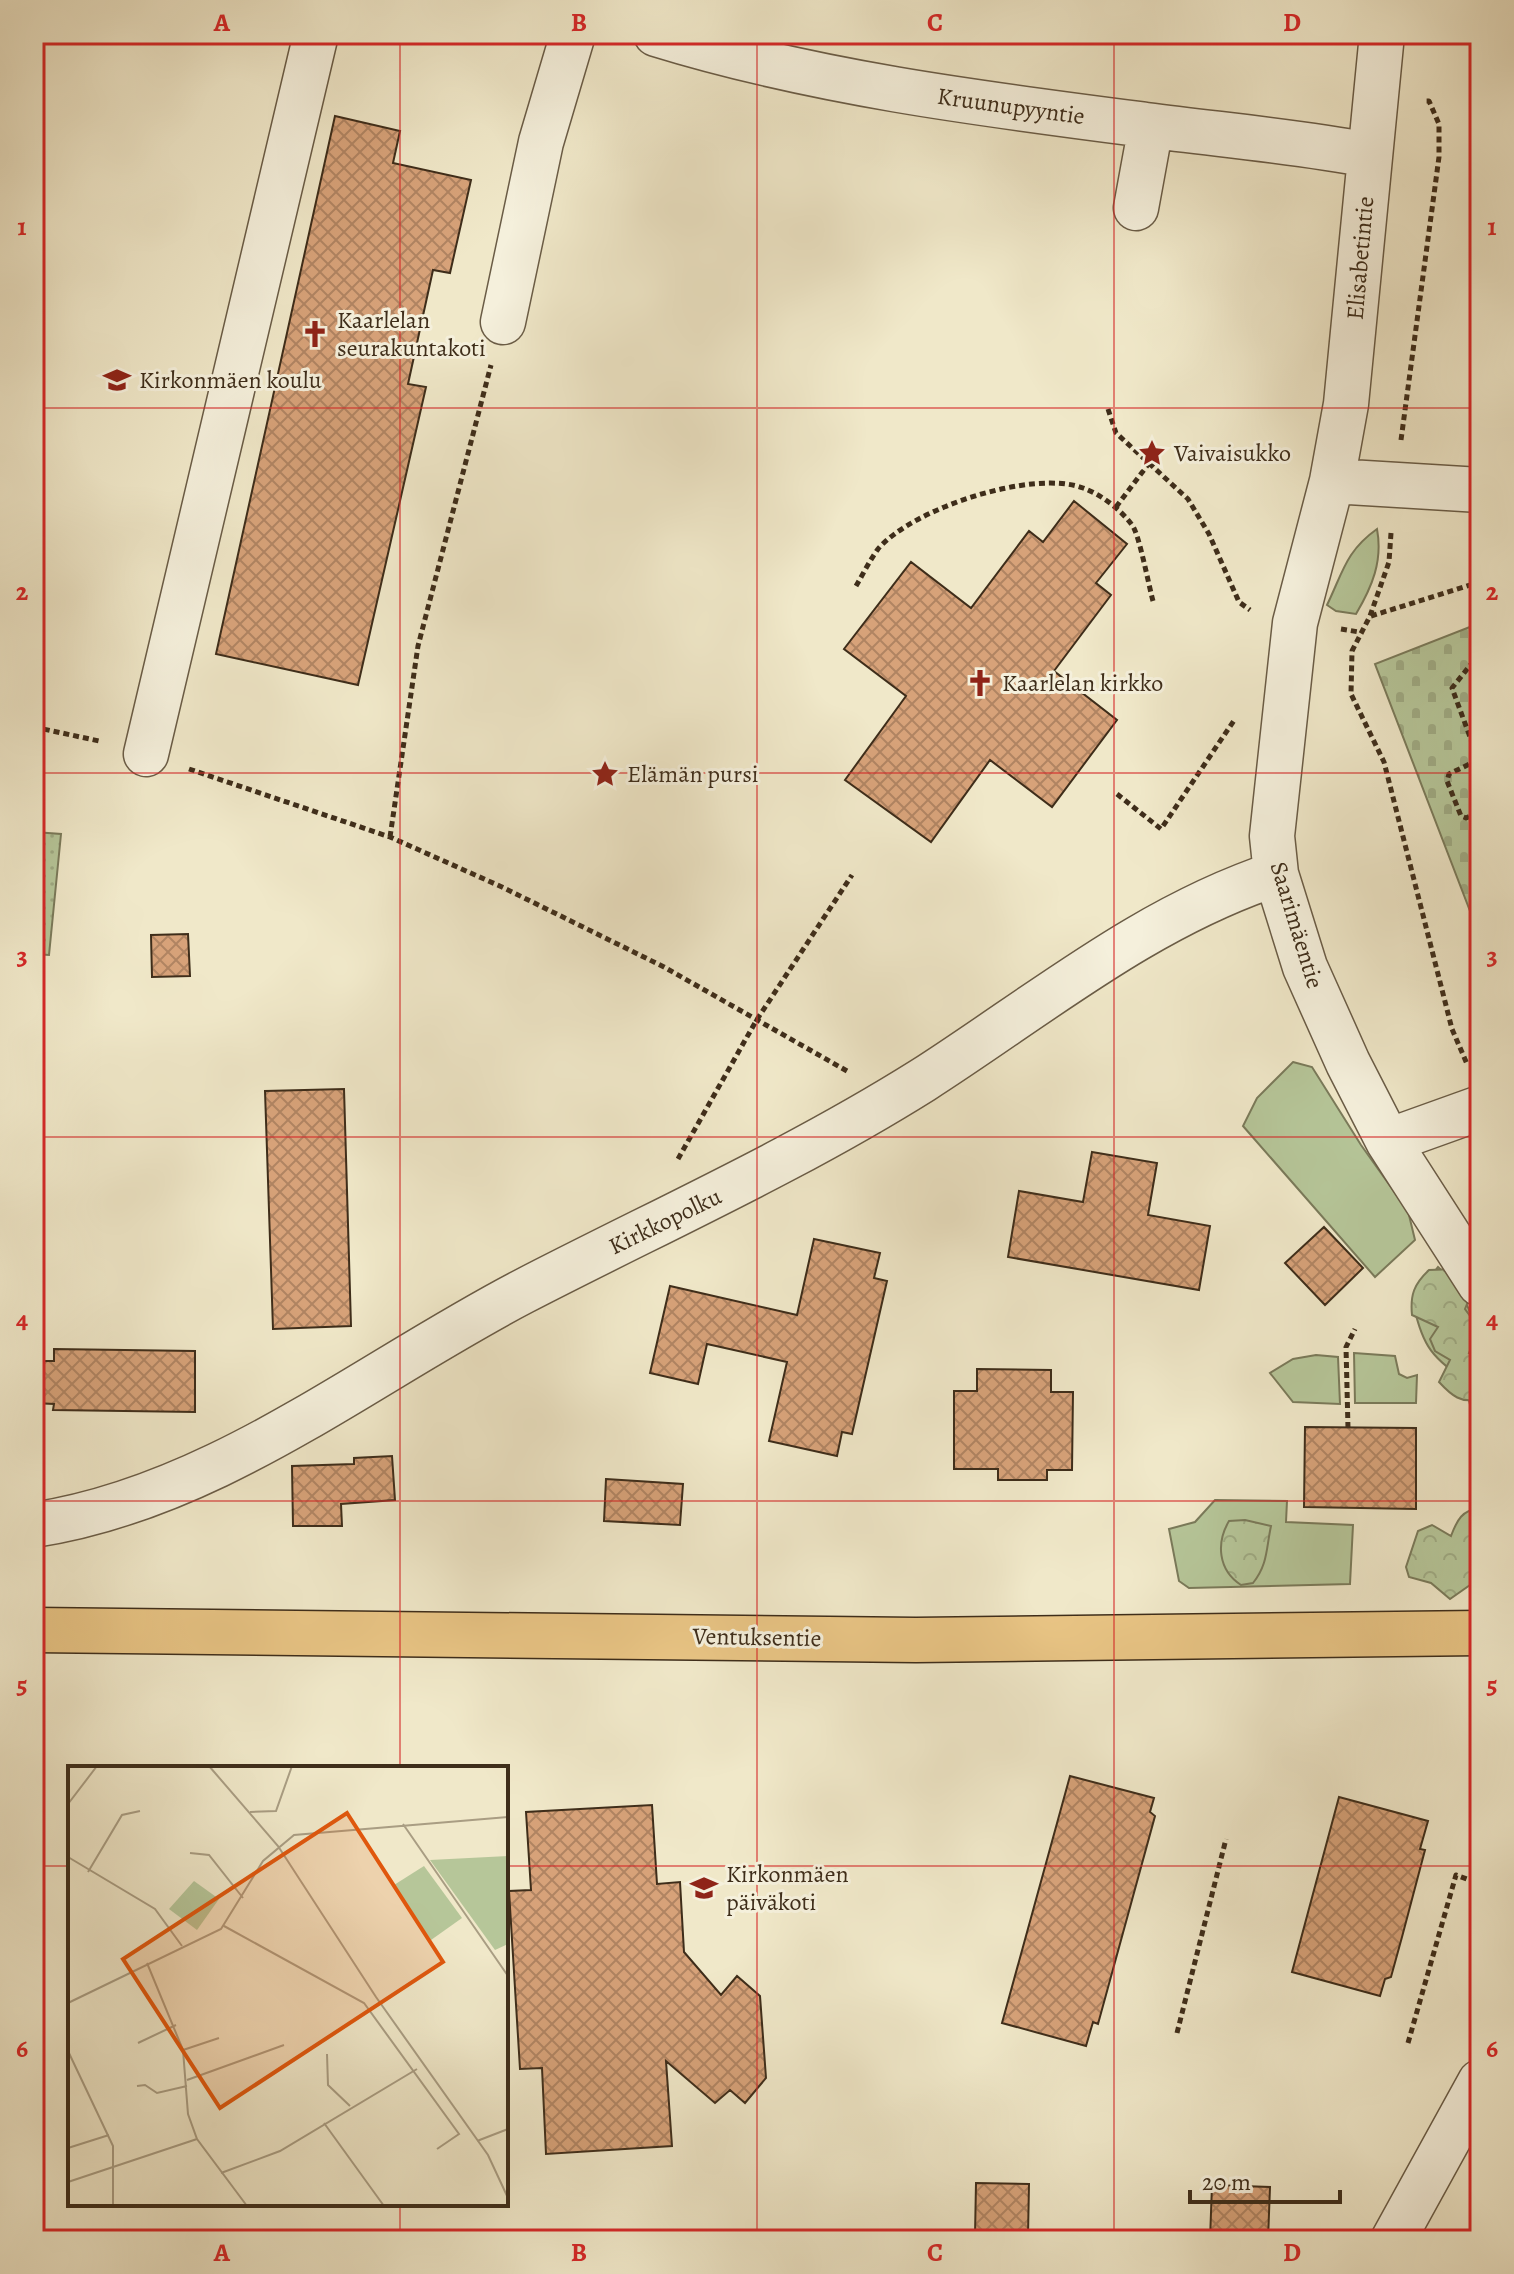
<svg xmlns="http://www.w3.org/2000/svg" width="1514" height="2274" viewBox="0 0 1514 2274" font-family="Alegreya,serif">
<defs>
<pattern id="forest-crowns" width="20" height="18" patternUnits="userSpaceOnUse" patternTransform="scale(2)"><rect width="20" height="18" fill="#b6c699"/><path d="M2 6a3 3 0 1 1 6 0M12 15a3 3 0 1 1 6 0" fill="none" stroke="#9eaa83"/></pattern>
<pattern id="cemetery-stones" width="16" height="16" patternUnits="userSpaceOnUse" patternTransform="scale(2)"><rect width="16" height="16" fill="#b6c699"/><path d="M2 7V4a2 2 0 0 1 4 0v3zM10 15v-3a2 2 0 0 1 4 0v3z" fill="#9eaa83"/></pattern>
<pattern id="park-dots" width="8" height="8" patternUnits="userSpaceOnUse" patternTransform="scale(2)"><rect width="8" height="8" fill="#b6c699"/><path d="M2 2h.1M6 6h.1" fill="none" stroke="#9eaa83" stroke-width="1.8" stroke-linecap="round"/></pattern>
<pattern id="building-cross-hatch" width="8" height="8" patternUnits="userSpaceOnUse" patternTransform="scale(2)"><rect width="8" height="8" fill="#d7a279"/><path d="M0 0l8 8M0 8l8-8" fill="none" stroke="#b08462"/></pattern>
</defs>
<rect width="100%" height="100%" fill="#f0e8c9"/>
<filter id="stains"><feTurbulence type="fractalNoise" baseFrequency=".0025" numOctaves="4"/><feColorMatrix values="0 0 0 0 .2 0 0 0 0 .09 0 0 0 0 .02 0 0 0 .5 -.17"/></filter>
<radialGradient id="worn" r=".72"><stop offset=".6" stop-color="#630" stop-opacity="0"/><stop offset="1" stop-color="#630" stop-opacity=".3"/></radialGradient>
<!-- grass -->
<path fill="#b6c699" stroke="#7a7a5a" stroke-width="2" d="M1377 529C1383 561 1372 587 1356 614L1336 611 1327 605C1343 572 1346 551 1377 529Z
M1293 1062 1312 1067 1361 1145 1408 1211 1415 1240 1375 1277 1243 1126 1257 1098Z
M1438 1267C1493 1317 1480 1379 1480 1447L1464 1379C1427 1355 1423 1342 1412 1301Z
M1354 1353 1395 1356 1399 1374 1407 1378 1417 1375 1416 1403H1355Z
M1316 1355 1338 1357 1340 1404 1293 1402 1270 1373 1293 1359Z
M1215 1500 1287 1501 1286 1522 1353 1525 1350 1584 1189 1588 1179 1581 1169 1529 1195 1522Z"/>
<!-- forest -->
<path fill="url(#forest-crowns)" stroke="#7a7a5a" stroke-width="2" d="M1457 1269 1471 1294 1465 1309 1479 1328 1469 1353 1480 1356V1398C1462 1405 1451 1395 1439 1382L1450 1360 1435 1351 1430 1339 1438 1327 1412 1315C1410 1295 1414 1284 1429 1270Z
M1480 1508V1578L1450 1599 1431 1583 1409 1577 1406 1567 1418 1531 1432 1525 1451 1536C1457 1520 1462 1510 1480 1508Z
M1245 1520 1271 1526C1266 1549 1268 1564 1253 1583L1241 1585C1218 1570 1216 1543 1229 1521Z"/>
<!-- cemetery -->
<path fill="url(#cemetery-stones)" stroke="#7a7a5a" stroke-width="2" d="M1480 623V937L1375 664Z"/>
<!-- park -->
<path fill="url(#park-dots)" stroke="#7a7a5a" stroke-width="2" d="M34 832 61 834 49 955 34 954Z"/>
<!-- building -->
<path fill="url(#building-cross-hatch)" stroke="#3e2d1a" stroke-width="2" d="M335 116 400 131 393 163 471 180 450 273 433 270 408 384 426 387 358 685 216 654Z
M1074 501 1127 544 1096 583 1111 595 1054 671 1117 720 1052 807 990 760 931 842 845 780 906 696 844 649 911 562 971 608 1029 531 1043 542Z
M188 934 190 976 152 977 151 935Z
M344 1089 351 1326 273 1329 265 1091Z
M1092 1152 1157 1163 1148 1215 1210 1226 1199 1290 1008 1257 1019 1191 1083 1202Z
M1324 1227 1363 1268 1325 1305 1285 1263Z
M814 1239 880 1253 874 1278 887 1281 852 1434 842 1432 837 1456 769 1441 787 1362 707 1344 698 1384 650 1373 670 1286 797 1315Z
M54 1349 195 1351V1412L53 1410 54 1404 34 1403V1361H54Z
M977 1369 1051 1370V1392H1073L1072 1470H1047V1480H998V1469H954V1391H977Z
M1305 1427 1416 1428V1509L1304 1507Z
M392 1456 395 1500 341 1504 342 1526H293L292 1466 354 1464V1458Z
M606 1479 683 1484 680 1525 604 1521Z
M1070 1776 1154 1798 1150 1812 1155 1816 1098 2024 1093 2022 1086 2046 1002 2023Z
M1339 1797 1428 1821 1420 1849 1425 1850 1402 1937 1391 1977 1385 1979 1380 1996 1292 1972Z
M652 1805 657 1884 680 1882 684 1952 721 1995 737 1976 760 1996 766 2078 745 2103 730 2090 715 2103 666 2061 672 2146 546 2154 542 2068 520 2069 509 1891 531 1890 526 1812Z
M976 2183 1029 2184 1028 2236H975Z
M1212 2185 1270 2187 1268 2240H1210Z"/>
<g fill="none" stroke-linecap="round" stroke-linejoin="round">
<!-- minor casing -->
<g stroke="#6a5c46" stroke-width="47">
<path id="minor" d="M656 34C815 83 982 104 1146 125 1221 135 1295 141 1369 155
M1382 34 1346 404 1332 481 1295 623 1272 836 1276 874 1305 967 1348 1063 1388 1141 1480 1284
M1136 208 1151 126
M503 322 541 142 573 34
M1332 481 1480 490
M146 754 316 34
M1388 1141 1480 1108
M34 1525C216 1497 363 1375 522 1292 657 1222 794 1161 923 1080 1037 1007 1145 917 1276 874
M1393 2240 1480 2082"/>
</g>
<!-- major casing -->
<g stroke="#3e2d1a" stroke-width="47">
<path id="major" d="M34 1630 916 1640 1480 1633"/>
</g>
<!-- path -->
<path stroke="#3e2d1a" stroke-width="5" stroke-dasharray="6 4" stroke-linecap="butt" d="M1108 409 1116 433 1188 499 1209 534 1239 602 1250 610
M1401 440 1439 157V124L1429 101H1423
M1116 507 1150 462
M1391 533 1389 562 1370 616 1352 651 1351 694 1384 762 1452 1029 1467 1064
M856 586C863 574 870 560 878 549 913 508 1033 469 1083 488 1102 495 1120 509 1132 525 1139 533 1149 587 1153 601
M1371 616 1480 582
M1341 629 1359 632
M1480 653 1452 688 1480 764
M34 727 99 741
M1478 760 1449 774 1447 781 1461 816 1466 818 1480 812
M189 769 390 837 502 887 664 967 847 1071
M1117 794 1161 829 1235 719
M390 837 418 646 491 365
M678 1159 756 1021 852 875
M1348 1428 1346 1347 1355 1329
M1177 2033 1226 1839
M1408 2043 1456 1875 1480 1884"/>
<!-- minor -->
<use href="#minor" stroke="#f5f0dc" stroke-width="44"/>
<!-- major -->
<use href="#major" stroke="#e8c484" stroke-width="44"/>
</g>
<!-- grid -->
<path fill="none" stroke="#d62828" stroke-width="2" stroke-opacity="0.55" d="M400 34V1768M757 34V2240M1114 34V2240M34 408H1480M34 773H1480M34 1137H1480M34 1501H1480M34 1866H70M506 1866H1480M400 2204V2240"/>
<!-- icons -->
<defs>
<g id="church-bare" transform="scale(2.16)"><path d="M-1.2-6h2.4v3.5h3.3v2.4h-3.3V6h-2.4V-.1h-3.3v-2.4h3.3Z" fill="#8f2418" stroke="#f5f0dc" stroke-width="2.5" paint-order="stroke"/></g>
<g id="school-bare" transform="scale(2.16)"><path d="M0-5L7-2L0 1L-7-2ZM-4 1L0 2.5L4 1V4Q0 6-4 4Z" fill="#8f2418" stroke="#f5f0dc" stroke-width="2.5" paint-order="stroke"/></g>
<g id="sight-bare" transform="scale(2.16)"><path d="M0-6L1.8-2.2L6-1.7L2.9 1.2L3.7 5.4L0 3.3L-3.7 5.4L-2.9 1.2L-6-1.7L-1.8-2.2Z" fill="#8f2418" stroke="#f5f0dc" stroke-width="2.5" paint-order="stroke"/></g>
</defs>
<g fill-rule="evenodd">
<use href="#church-bare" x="315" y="334"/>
<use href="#school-bare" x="117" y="380"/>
<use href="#sight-bare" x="1152" y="453"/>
<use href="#church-bare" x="980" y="683"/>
<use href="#sight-bare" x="605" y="774"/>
<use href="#school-bare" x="704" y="1888"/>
</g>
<g text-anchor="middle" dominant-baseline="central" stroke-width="6" stroke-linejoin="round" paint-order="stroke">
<!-- street labels -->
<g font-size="24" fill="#3e2d1a" stroke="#f5f0dc">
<text transform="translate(1011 106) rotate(8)">Kruunupyyntie</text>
<text transform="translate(1360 258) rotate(-85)">Elisabetintie</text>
<text transform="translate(1297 925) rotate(73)">Saarimäentie</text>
<text transform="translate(665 1221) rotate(-26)">Kirkkopolku</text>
<text transform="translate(757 1637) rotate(1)">Ventuksentie</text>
</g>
<!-- poi labels -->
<g font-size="24" fill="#3e2d1a" stroke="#f5f0dc" text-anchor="start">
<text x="337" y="320">Kaarlelan<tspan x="337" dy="28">seurakuntakoti</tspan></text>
<text x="139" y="380">Kirkonmäen koulu</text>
<text x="1174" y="453">Vaivaisukko</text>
<text x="1002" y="683">Kaarlelan kirkko</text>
<text x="627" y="774">Elämän pursi</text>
<text x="726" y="1874">Kirkonmäen<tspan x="726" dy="28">päiväkoti</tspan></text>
</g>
</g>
<!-- overview -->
<g transform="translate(68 1766)">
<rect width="440" height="440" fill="#f0e8c9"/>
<path d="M440 90V178L427 184 362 94Z" fill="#b6c699"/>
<path d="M126 115 151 133 129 164 101 143Z" fill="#b6c699"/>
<path d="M356 100 394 152 363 174 326 119Z" fill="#b6c699"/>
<path fill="none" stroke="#a99d83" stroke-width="2" d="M141 0 210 80 308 231 420 389 440 432M0 38 29 0M182 46 208 45 224 0M335 58 440 210M122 87 141 89 175 132M0 91 87 143 114 180M20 106 54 49 72 45M156 160 296 237 391 368 369 383M79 197 115 284 120 348 129 373 179 440M0 237 153 163 195 95 226 69 440 51M70 277 108 259M115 284 151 272M0 285 45 380V440M259 288 260 319 282 340M119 314 216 279M69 320 77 319 89 327 119 320M256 357 316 440M409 375 440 363M0 382 41 369M153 407 212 385 349 303M0 416 129 373"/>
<path fill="#e0570d" fill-opacity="0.15" stroke="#e0570d" stroke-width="4" d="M279 47 375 196 152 342 55 193Z"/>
<rect width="440" height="440" fill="none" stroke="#3e2d1a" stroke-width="4"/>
</g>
<!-- margin -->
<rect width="1514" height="2274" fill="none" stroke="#f0e8c9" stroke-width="88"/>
<!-- scale -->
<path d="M1190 2190v12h150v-12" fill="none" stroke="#3e2d1a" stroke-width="4"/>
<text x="1202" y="2190" font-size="24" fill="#3e2d1a" stroke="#f5f0dc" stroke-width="6" paint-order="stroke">20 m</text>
<rect x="44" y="44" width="1426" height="2186" fill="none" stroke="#d62828" stroke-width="3"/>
<g font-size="26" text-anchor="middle" font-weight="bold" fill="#d62828">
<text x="222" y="31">A</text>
<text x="579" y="31">B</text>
<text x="935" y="31">C</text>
<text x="1292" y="31">D</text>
<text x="22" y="235">1</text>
<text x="1492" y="235">1</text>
<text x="22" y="600">2</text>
<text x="1492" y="600">2</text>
<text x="22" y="964">3</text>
<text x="1492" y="964">3</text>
<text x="22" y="1328">4</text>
<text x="1492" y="1328">4</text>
<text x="22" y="1693">5</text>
<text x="1492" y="1693">5</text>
<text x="22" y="2057">6</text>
<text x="1492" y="2057">6</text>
<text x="222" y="2261">A</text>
<text x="579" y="2261">B</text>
<text x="935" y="2261">C</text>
<text x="1292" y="2261">D</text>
</g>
<rect width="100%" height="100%" filter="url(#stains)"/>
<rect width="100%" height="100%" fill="url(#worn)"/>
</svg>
